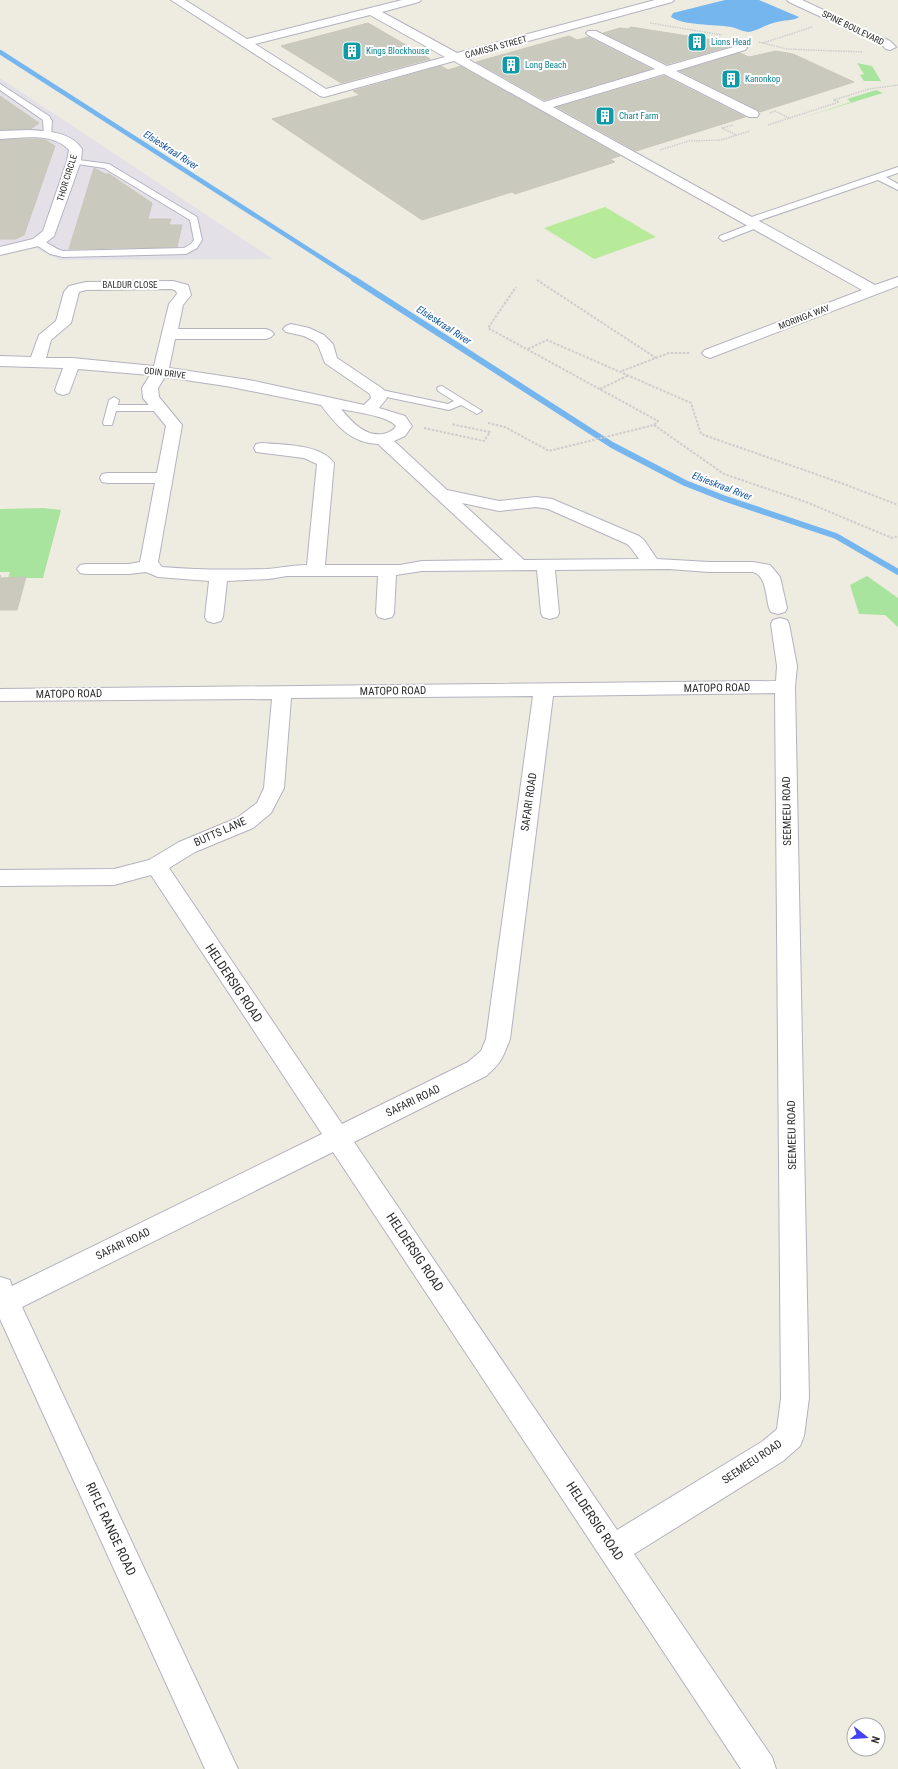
<svg xmlns="http://www.w3.org/2000/svg" width="898" height="1769" viewBox="0 0 898 1769" font-family="'Roboto Condensed',sans-serif">
<rect width="100%" height="100%" fill="#eeebe0"/>
<!-- industrial -->
<path fill="#e4e0e7" d="M0 78 273 259 60 260 29 245 0 251Z"/>
<!-- green -->
<path fill="#a8e49d" d="M857 63 872 66 881 81H864L860 75 864 74Z
M876 90 883 93 798 119 851 102 847 99Z
M43 508 61 510 43 578H8L10 572H0V509Z
M867 576 898 598V627L885 615 859 614 850 585Z"/>
<!-- pitch -->
<path fill="#b8eb99" d="M605 207 656 237 594 259 544 228Z"/>
<!-- water -->
<path fill="#75b6ef" d="M725 0H759L799 17C794 21 783 20 777 22 767 24 758 30 749 32 743 32 737 28 731 27 714 24 685 26 671 17L673 13Z"/>
<g fill="none" stroke-linecap="round" stroke-linejoin="round">
<!-- stream-far1 -->
<path stroke="#75b6ef" stroke-width="4.5" d="M0 52 356 280"/>
<!-- stream -->
<path stroke="#75b6ef" stroke-width="6" d="M354 279 612 445 685 483 723 498 836 536 898 572"/>
</g>
<!-- building -->
<path fill="#cac9be" stroke="#cac7b9" d="M368 23 430 59 341 83 281 46Z
M631 27 713 40 728 47 667 64 603 33 620 28 628 29Z
M569 36 577 40 588 37 651 69 544 100 476 62Z
M776 51 793 54 854 82 760 112 758 110 680 71 740 53 749 57Z
M441 66 448 70 461 66 620 156 610 159 615 162 515 194 512 192 422 220 272 119 360 95 353 91Z
M664 76 745 117 636 151 557 107Z
M0 96 39 123 31 129 0 130Z
M27 139 45 140 55 146 24 235 15 239H0V140Z
M94 168 105 174H109L152 203 148 219H171L169 225H182L177 247 69 249Z
M26 577 17 610H0V578Z"/>
<g fill="none" stroke-linecap="round" stroke-linejoin="round">
<!-- lane casing -->
<g stroke="#b3b3c0" stroke-width="2">
<path id="lane" d="M0 84 49 116 52 121 51 138H48L44 136 43 120 0 90Z
M71 159 109 164 197 217 202 240 197 248 186 254 63 257 50 254 35 244 34 242 35 240C44 238 54 249 63 251L184 248 191 244 194 240 190 220 104 168 71 163Z
M898 167V173L886 177 898 184V190L878 180 752 223H746L745 221 746 219Z
M756 222 760 225 759 227 726 240 723 241 719 238 720 236Z
M442 386 482 411 477 414 461 405 449 410 377 395 372 392 377 389 448 404 454 401 438 391 437 389 438 387Z
M114 397 119 400 118 405H159L164 408 159 411H116L112 425H104L103 423 109 400Z"/>
</g>
<!-- street casing -->
<g stroke="#b3b3c0" stroke-width="2">
<path id="street" d="M171 0H185L247 39 402 0H421L419 2 382 12 457 53 655 0H674L672 2 466 58 544 102 655 69 588 35 586 33 588 31H596L667 66 737 46H745L747 48 745 50 676 71 757 111 759 114 757 117H749L664 74 553 107 875 285 898 277V286L715 356 710 358 705 356 702 353 705 350 862 290 454 61 324 97 320 96ZM370 15 445 57 326 89 255 44Z
M787 0H802L890 41 896 47 890 50 886 49 882 45 789 2Z
M29 130C48 131 71 132 82 149L81 161 54 236 43 245 0 255V247L33 239 43 231 67 161 69 150C53 132 22 138 0 139V131Z
M173 281 188 285 191 295 183 305 178 329H266L271 331 274 334 271 337 266 339H175L169 368 249 380 364 405 371 398 370 394 325 363 318 345 314 341 304 336 286 332 283 329 286 326 291 324 309 328 324 335 333 344 337 358 383 389 387 398 379 408 405 416 412 426 405 436 394 441 447 490 499 501 536 497 552 499 639 536 644 540 657 559 709 562H753L770 565 780 577 787 608 785 612 778 614 771 612 769 608C766 597 766 575 753 572H709L669 569 555 570 559 613 557 617 550 619 543 617 541 613 537 570 422 571 396 575 394 613 392 617 385 619 378 617 376 613 378 576H287L269 579 227 581 223 617 221 621 214 623 207 621 205 617 209 581 158 577 146 572 129 574H86L80 573 77 569 80 565 86 564H129L140 562 155 483H108L102 482 100 478 102 474 108 473H157L166 426 143 398 142 388 150 375 78 369 69 393 63 395 57 393 55 390 63 368 0 366V356L31 357 39 335 56 321 64 292 69 286 86 282ZM172 289 176 291 177 294 169 304 154 366 72 358H46L51 340 71 323 79 292 86 290ZM165 377 226 386 321 405C336 425 351 443 378 444L503 560 422 561 400 565H325L334 463C321 444 283 445 262 443L256 444 254 448 256 452 304 458 317 464 307 565C293 565 280 568 267 569 232 570 198 570 162 567L158 562 182 425 159 397 158 388ZM341 409C354 412 389 416 396 426 393 431 388 433 383 434 365 437 351 421 341 409ZM462 503 499 511 536 507 548 509 627 544 631 548 639 559 524 560Z
M780 618 787 620 789 624 797 666 795 687 809 1398 804 1436 800 1446 783 1461 634 1554 772 1757 776 1769H741L333 1152 22 1307 238 1769H205L0 1319V1277L10 1280 12 1286 322 1134 151 875 114 885 0 886V870L114 869 149 860 179 842 237 818 257 803 264 788 272 699 0 701V689L776 681 777 666 771 624 773 620ZM775 693 781 1398 777 1429 763 1441 617 1530 354 1142 486 1076C502 1062 502 1059 510 1039L553 696ZM533 696 486 1039 481 1051 468 1062 342 1124 169 868 195 852 253 828 271 813 284 788 291 698Z"/>
</g>
<!-- path-far1 -->
<path stroke="#cdcdcd" stroke-width="1.5" stroke-dasharray="1.5 1" stroke-linecap="butt" d="M650 23 722 35
M759 42 787 49 863 52
M763 43 812 27
M770 113 775 111 789 118
M733 125 722 128 736 135
M768 125 839 102 834 100 869 89 898 85
M660 150 689 141 721 140 750 131"/>
<!-- path -->
<path stroke="#cdcdcd" stroke-width="2" stroke-dasharray="2.5 1.5" stroke-linecap="butt" d="M537 280 656 358
M528 349 547 340 691 403 701 434 844 484 898 505
M622 371 669 353H690
M600 389 629 375
M488 423 505 427 549 451 654 425 658 421 488 328 516 287
M654 425 724 474 806 502 892 538 898 536
M424 428 484 441 490 432 451 424
M0 575V577"/>
<!-- lane -->
<use href="#lane" fill="#fff" fill-rule="evenodd"/>
<!-- street -->
<use href="#street" fill="#fff" fill-rule="evenodd"/>
</g>
<!-- icons -->
<defs>
<g id="building-square" transform="scale(1)"><rect x="-9" y="-9" width="18" height="18" rx="4" fill="#0f9aa8" stroke="#fff"/><path d="M-4-6H4V6H1V3H-1V6H-4ZM-2.5-4.3h1.7v1.8h-1.7ZM.8-4.3h1.7v1.8H.8ZM-2.5-1h1.7V.8h-1.7ZM.8-1h1.7V.8H.8Z" fill="#fff"/></g>
</defs>
<g fill-rule="evenodd">
<use href="#building-square" x="697" y="42"/>
<use href="#building-square" x="352" y="51"/>
<use href="#building-square" x="511" y="65"/>
<use href="#building-square" x="731" y="79"/>
<use href="#building-square" x="605" y="116"/>
</g>
<g text-anchor="middle" dominant-baseline="central" stroke-width="4" stroke-linejoin="round" paint-order="stroke">
<!-- far-street labels -->
<g font-size="9" fill="#2d2d2d" stroke="#fff">
<text transform="translate(853 28) rotate(26)">SPINE BOULEVARD</text>
<text transform="translate(496 47) rotate(-15)">CAMISSA STREET</text>
<text transform="translate(67 178) rotate(-73)">THOR CIRCLE</text>
<text x="130" y="285">BALDUR CLOSE</text>
<text transform="translate(804 317) rotate(-21)">MORINGA WAY</text>
<text transform="translate(165 373) rotate(7)">ODIN DRIVE</text>
</g>
<!-- far-culture labels -->
<g font-size="9" fill="#0d838f" stroke="#fff" text-anchor="start">
<text x="711" y="42">Lions Head</text>
<text x="366" y="51">Kings Blockhouse</text>
<text x="525" y="65">Long Beach</text>
<text x="745" y="79">Kanonkop</text>
<text x="619" y="116">Chart Farm</text>
</g>
<!-- far-water labels -->
<g font-size="10" font-style="italic" fill="#0e51a0" stroke="#fff">
<text transform="translate(171 150) rotate(33)">Elsieskraal River</text>
<text transform="translate(444 325) rotate(33)">Elsieskraal River</text>
<text transform="translate(722 486) rotate(21)">Elsieskraal River</text>
</g>
<!-- street labels -->
<g font-size="11" fill="#2d2d2d" stroke="#fff">
<text transform="translate(717 688) rotate(-1)">MATOPO ROAD</text>
<text transform="translate(393 691) rotate(-1)">MATOPO ROAD</text>
<text transform="translate(69 694) rotate(-1)">MATOPO ROAD</text>
<text transform="translate(529 802) rotate(-82)">SAFARI ROAD</text>
<text transform="translate(787 811) rotate(-91)">SEEMEEU ROAD</text>
<text transform="translate(220 832) rotate(-24)">BUTTS LANE</text>
<text transform="translate(413 1101) rotate(-26)">SAFARI ROAD</text>
<text transform="translate(792 1135) rotate(-91)">SEEMEEU ROAD</text>
<text transform="translate(123 1244) rotate(-26)">SAFARI ROAD</text>
<text transform="translate(752 1462) rotate(-34)">SEEMEEU ROAD</text>
</g>
<!-- near-street labels -->
<g font-size="13" fill="#2d2d2d" stroke="#fff">
<text transform="translate(234 983) rotate(56)">HELDERSIG ROAD</text>
<text transform="translate(415 1252) rotate(56)">HELDERSIG ROAD</text>
<text transform="translate(595 1521) rotate(56)">HELDERSIG ROAD</text>
<text transform="translate(111 1529) rotate(65)">RIFLE RANGE ROAD</text>
</g>
</g>
<!-- north arrow -->
<g transform="translate(866 1737) rotate(107)"><circle r="19" fill="#ffffff" stroke="#ababab"/>
<path d="M0-3L7 15L0 10L-7 15Z" fill="#4442f9"/>
<text y="-6" font-size="11" font-weight="bold" text-anchor="middle" fill="#2d2d2d">N</text>
</g>
</svg>
